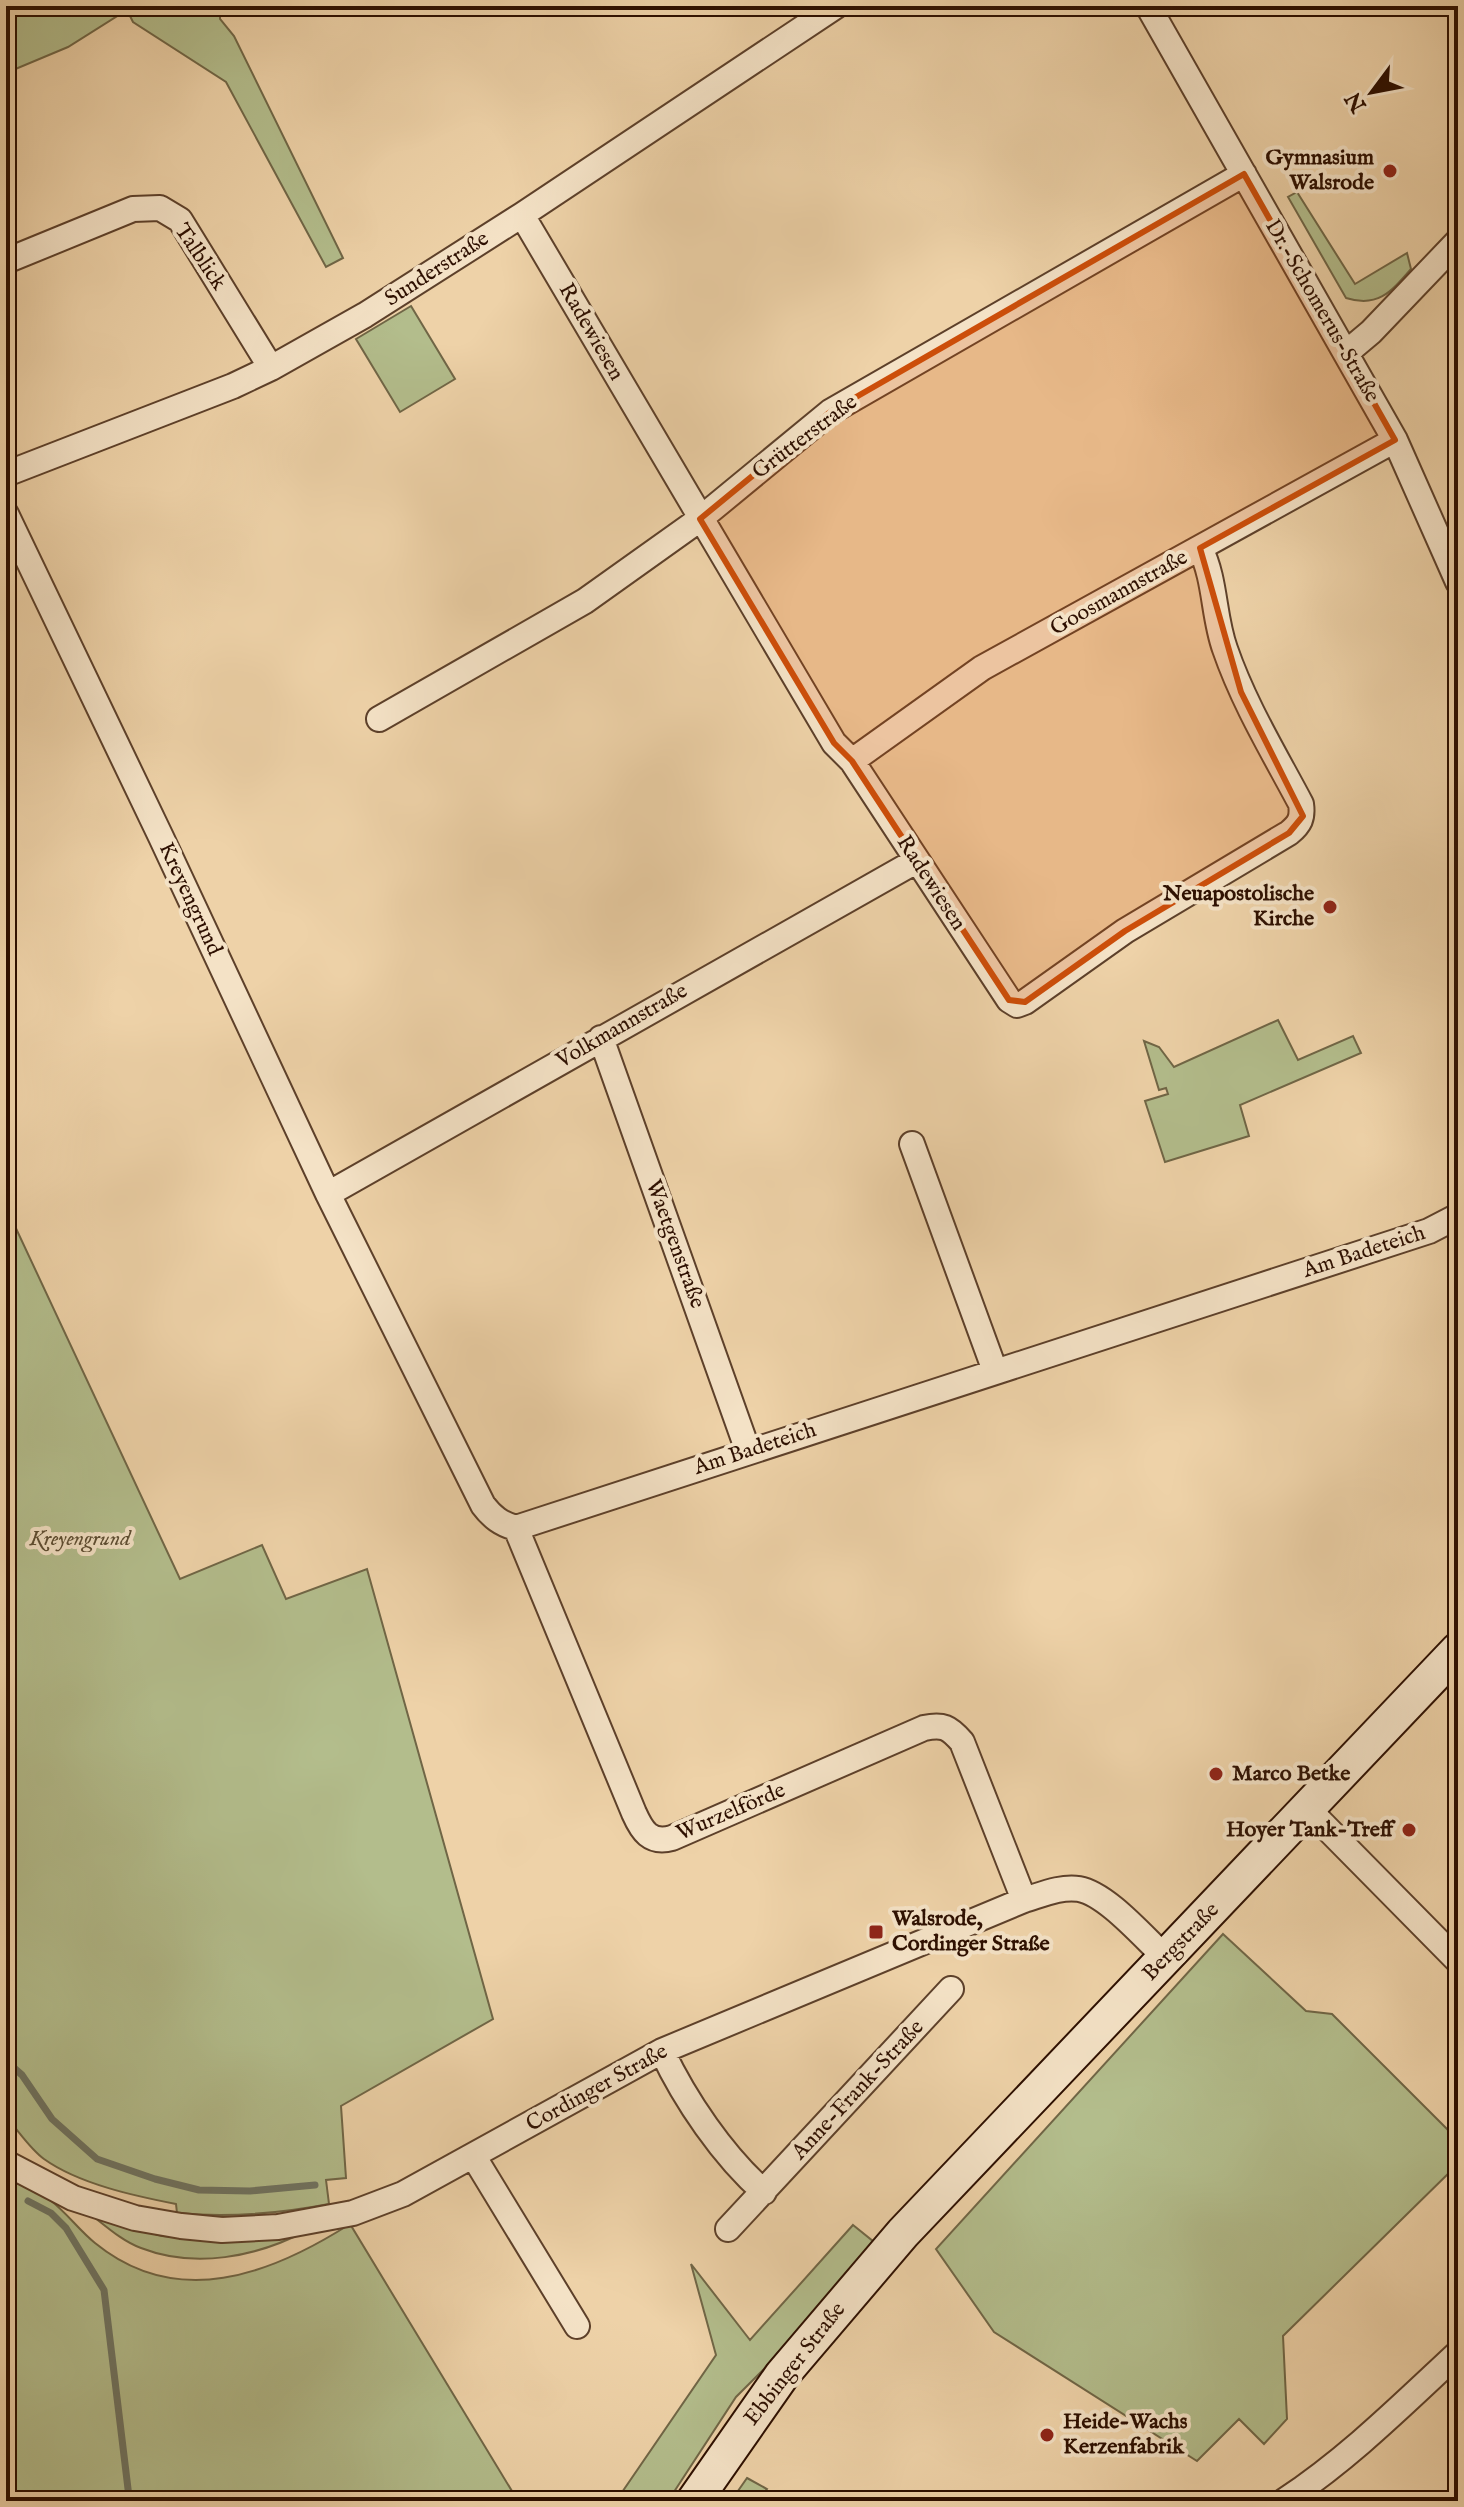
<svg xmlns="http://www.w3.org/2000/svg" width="1464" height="2507" viewBox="0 0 1464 2507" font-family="'IM FELL English',serif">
<rect width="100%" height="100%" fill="#eed2a8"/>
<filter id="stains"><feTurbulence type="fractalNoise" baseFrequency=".0025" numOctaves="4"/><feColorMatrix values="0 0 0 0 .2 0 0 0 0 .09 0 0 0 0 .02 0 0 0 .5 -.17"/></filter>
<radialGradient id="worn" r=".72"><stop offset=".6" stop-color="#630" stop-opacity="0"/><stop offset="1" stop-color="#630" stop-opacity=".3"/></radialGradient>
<!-- green -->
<path fill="#b3bd8c" stroke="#706646" stroke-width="2" d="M6 6H220V19L234 36 343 258 326 267 226 82 133 22 127 10 68 47 6 73Z
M1297 192 1355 284 1407 253 1411 269C1391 292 1378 308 1346 298L1288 197Z
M411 306 455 379 400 412 356 339Z
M1278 1020 1298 1060 1353 1036 1361 1053 1240 1105 1249 1136 1165 1162 1145 1101 1168 1094 1166 1088 1159 1090 1144 1041 1159 1047 1174 1067Z
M6 1207 180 1579 262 1545 286 1599 367 1569 493 2019 341 2106 346 2178 326 2180 329 2204C277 2214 229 2218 177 2213L176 2204C135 2196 79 2184 44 2159 30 2149 18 2130 6 2117Z
M1223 1934 1306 2011 1332 2014 1458 2140V2164L1283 2336 1287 2419 1264 2444 1239 2419 1197 2461 994 2332 936 2249Z
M6 2178C20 2185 37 2191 50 2200 66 2212 79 2230 95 2243 177 2310 270 2275 350 2224L518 2501H6Z
M94 2217 162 2236 216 2240 306 2231C256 2257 195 2269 141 2248 124 2242 108 2228 94 2217Z
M853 2225 874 2242 764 2369 736 2397 668 2501H616L716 2355 691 2264 750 2340Z
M747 2478 767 2489C758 2502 745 2501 731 2501Z"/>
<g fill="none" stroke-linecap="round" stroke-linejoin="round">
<!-- stream -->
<path stroke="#6f7462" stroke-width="7" d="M6 2061 22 2075 52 2119 97 2159 155 2179 199 2190 250 2191 315 2185
M28 2201 51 2213 66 2228 104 2290 129 2497"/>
<!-- minor casing -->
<g stroke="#5d402a" stroke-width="28">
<path id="minor" d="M1148 6 1395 440 1458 582
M522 215 834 743 852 761 1009 1000 1017 1005 1025 1002 1125 931 1289 833C1300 824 1303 818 1301 804 1274 753 1244 704 1225 649 1213 616 1216 580 1200 548
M6 261 133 209 160 208 180 220 271 368
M1346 353 1371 332 1458 241
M6 474 233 386 271 368 365 315 522 215 836 6
M6 514 161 837 328 1194 483 1505C492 1517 501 1524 516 1528
M379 719 585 601 700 519 830 412 1244 174
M852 761 982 668 1395 440
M601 1038 748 1451
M912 1144 995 1371
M328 1194 916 861
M516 1528 1429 1231 1458 1216
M516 1528 634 1813C642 1831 650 1844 672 1838L924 1728C943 1724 949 1727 962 1742L1024 1900
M1308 1809 1458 1961
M662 2051C685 2100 723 2156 764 2192
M474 2157 577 2326
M6 2163 73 2198 135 2218 181 2226 222 2230 278 2227 353 2213 403 2194 662 2051 1024 1900C1041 1895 1061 1886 1079 1889 1107 1894 1144 1938 1166 1958
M728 2229 951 1989
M1284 2501C1348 2459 1402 2405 1458 2353"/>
</g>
<!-- secondary casing -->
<g stroke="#2d0f00" stroke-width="38">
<path id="secondary" d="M694 2501 782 2375 903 2233 1458 1650"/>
</g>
<!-- minor -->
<use href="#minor" stroke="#f4e2c6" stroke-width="24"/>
<!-- secondary -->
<use href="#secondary" stroke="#f4e2c6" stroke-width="34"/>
</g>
<!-- marked area -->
<path fill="#cc4e0a" fill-opacity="0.2" stroke="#cc4e0a" stroke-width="6" stroke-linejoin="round" d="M1244 174 1395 440 1200 548 1241 692 1303 816 1289 833 1125 931 1025 1002 1009 1000 852 761 834 743 700 519 830 412Z"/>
<!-- markers -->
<g fill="#8f2418" stroke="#f4e2c6" stroke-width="3">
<circle cx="1390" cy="171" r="8"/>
<circle cx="1330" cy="907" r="8"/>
<circle cx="1216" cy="1774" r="8"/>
<circle cx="1409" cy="1830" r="8"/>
<rect x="868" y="1924" width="16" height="16" rx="4"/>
<circle cx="1047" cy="2435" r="8"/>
</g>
<g text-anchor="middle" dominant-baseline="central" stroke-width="8" stroke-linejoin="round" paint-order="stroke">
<!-- poi labels -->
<g font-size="22" font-weight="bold" fill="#2d0f00" stroke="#f4e2c6" text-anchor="end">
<text x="1374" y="158">Gymnasium<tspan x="1374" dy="25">Walsrode</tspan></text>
<text x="1314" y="894">Neuapostolische<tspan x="1314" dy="25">Kirche</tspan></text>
<text x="1232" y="1774" text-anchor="start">Marco Betke</text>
<text x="1393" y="1830">Hoyer Tank-Treff</text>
<text x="892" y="1919" text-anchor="start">Walsrode,<tspan x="892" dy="25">Cordinger Straße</tspan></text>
<text x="1063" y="2422" text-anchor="start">Heide-Wachs<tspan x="1063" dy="25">Kerzenfabrik</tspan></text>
</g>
<!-- street labels -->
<g font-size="22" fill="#2d0f00" stroke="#f4e2c6">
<text transform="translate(200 257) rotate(56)">Talblick</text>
<text transform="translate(437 269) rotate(-33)">Sunderstraße</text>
<text transform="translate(1322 311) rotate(60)">Dr.-Schomerus-Straße</text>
<text transform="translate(591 332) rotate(60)">Radewiesen</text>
<text transform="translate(805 437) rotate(-37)">Grütterstraße</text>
<text transform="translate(1119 593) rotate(-29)">Goosmannstraße</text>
<text transform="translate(931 883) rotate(57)">Radewiesen</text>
<text transform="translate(190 899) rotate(65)">Kreyengrund</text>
<text transform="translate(622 1026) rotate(-30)">Volkmannstraße</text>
<text transform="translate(675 1244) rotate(70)">Waetgenstraße</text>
<text transform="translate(1364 1252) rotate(-18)">Am Badeteich</text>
<text transform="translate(755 1449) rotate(-18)">Am Badeteich</text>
<text transform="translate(731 1812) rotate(-23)">Wurzelförde</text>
<text transform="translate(1181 1942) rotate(-46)">Bergstraße</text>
<text transform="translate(597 2088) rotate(-29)">Cordinger Straße</text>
<text transform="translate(858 2090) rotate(-47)">Anne-Frank-Straße</text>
<text transform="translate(795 2364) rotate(-52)">Ebbinger Straße</text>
</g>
<!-- park labels -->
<g font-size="22" font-style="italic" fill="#5c4c31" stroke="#f4e2c6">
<text x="80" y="1539">Kreyengrund</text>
</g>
</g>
<!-- margin -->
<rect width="1464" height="2507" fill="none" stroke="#eed2a8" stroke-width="32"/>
<rect x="8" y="8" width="1448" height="2491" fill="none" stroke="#2d0f00" stroke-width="4"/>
<rect x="16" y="16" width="1432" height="2475" fill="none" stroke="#2d0f00" stroke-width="2"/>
<!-- north arrow -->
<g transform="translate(1372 92) rotate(238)" stroke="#f4e2c6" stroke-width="6" paint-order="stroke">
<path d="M0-6L14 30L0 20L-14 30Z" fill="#2d0f00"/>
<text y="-12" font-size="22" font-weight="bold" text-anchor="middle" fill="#2d0f00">N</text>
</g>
<rect width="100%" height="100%" filter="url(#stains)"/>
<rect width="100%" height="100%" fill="url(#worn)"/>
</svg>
